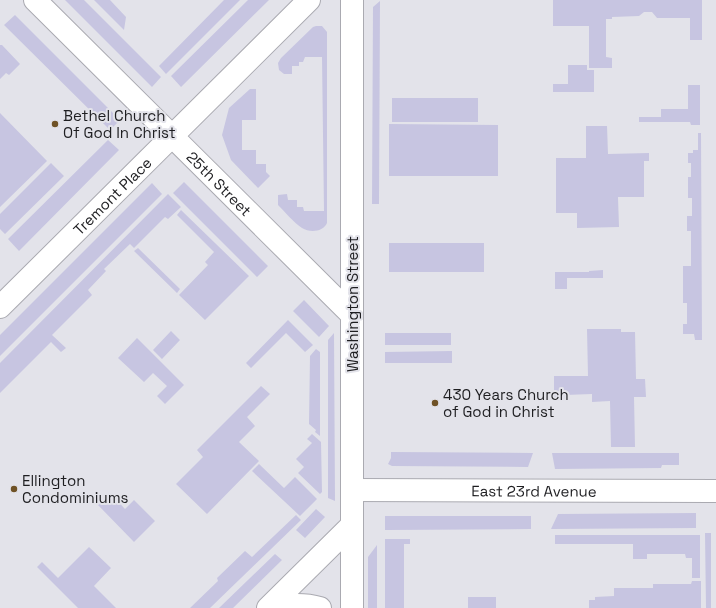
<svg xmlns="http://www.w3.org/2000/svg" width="716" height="608" viewBox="0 0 716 608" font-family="'Space Grotesk',sans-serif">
<rect width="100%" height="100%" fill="#e3e3ea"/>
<!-- green -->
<path fill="#c7c5e1" d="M65 0H84L161 77 152 87Z
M94 0H110L126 17 124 30Z
M224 0H240L166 74 159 66Z
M248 0H269L181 87 171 76Z
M553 0H702V40H690V18H657L652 12H644L639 16 612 17V19H606V57L612 58V68H589V26H553Z
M380 1 379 204H372L373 7Z
M15 15 120 120 110 130 4 25Z
M316 26H322L327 32V223C323 232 310 233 302 228 294 223 285 212 278 205V195L287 194 288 200H297V207H303L304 211H324L322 57H305L303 62H299V66H292V74H284L279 70 278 63 281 58 313 27Z
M0 45H2L20 64 9 75 6 73 0 79Z
M568 65H587V70H594V92H553V84H568Z
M688 85H700V125H691L690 122H639V117H661V109H688Z
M250 89H256V120H242V150H256V164H266V172L270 176 258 188 231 160 222 135 229 108Z
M392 98H478V122H392Z
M0 113 47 161 0 207Z
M389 124 498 125V176H389Z
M586 126H607L608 154 649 153V161H644V197H618L619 227 577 228V213H556V158H586Z
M698 133H701L702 340H695L694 334H683V324H687V303H683V266H691V231H687V216H692V198H688V177H691V163H688V153H693V150H698Z
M108 140 119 150 19 251 8 239Z
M51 163 64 176 5 234 0 229V214Z
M184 182 268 266 257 277 173 193Z
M152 183 162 194 0 356V335Z
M168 194 181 207 168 219 165 217 134 248 130 244 104 269 106 271 88 290 92 295 52 335 66 348 61 352 51 342 0 393V363Z
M181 210 249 276 205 320 179 295 208 265 205 262 214 252 177 215Z
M389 243H484V272H389Z
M138 248 180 289 177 293 134 251Z
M603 270V278H567V289H555V272H589V271Z
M304 300 329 326 319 337 293 311Z
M288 320 313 345 305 352 286 333 251 368 246 363Z
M587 329H621V332H635L636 379H645L646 397H634L635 447H611L610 401 592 402V394L565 395 564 400 554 401V376H588Z
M171 331 180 340 162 359 153 350Z
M334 333 335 501 328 498V340Z
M385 333H451V345H385Z
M137 338 184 385 165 404 157 396 167 386 153 373 144 382 118 358Z
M316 349 320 352V436L315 432 316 430 309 424 310 356Z
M452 351V363H385V352Z
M261 386 270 394 247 417 255 426 239 442 259 461 207 514 176 484 203 457 197 450Z
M312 434 321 442 322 492 320 494 298 473 304 467 296 459 312 443 307 439Z
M391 452 533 453 528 467 392 466 388 464 391 458Z
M552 453H679V465H662L661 468 555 469Z
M259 464 284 488 295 477 317 499 300 516 252 471Z
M110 493 125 509 134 500 155 521 134 542 98 505Z
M316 509 325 517 305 538 296 530Z
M696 513V528L551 529 558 514Z
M296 515 301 520 210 608H190L218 581 217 578 245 551 252 557Z
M385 516H531V529L385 530Z
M711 533V608H706L705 533Z
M555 535H700V578H692V558H686L685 554H647V559H633V544H555Z
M385 539H410V544H404V608H385Z
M377 545V608H368V557Z
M89 547 111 568 94 586 116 608H78L37 567 42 562 58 578Z
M275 554 282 560 233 608H219Z
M692 581H701V608H589V600H595V597L614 596V588H653V584H691Z
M468 597H496V608H468Z"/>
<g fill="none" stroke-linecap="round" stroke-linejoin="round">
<!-- minor casing -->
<g stroke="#aaaab1" stroke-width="24">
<g id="minor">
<path id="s1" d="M35 0 352 315"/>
<path id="s2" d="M0 307 309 0"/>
<path d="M268 608 352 525"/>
<path d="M269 608C286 605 302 603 320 608"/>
</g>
</g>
<!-- tertiary casing -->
<g stroke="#aaaab1" stroke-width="24">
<g id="tertiary">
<path id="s3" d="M352 490 716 491"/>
<path d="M352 608V0"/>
</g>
</g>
<!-- minor -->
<use href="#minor" stroke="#fff" stroke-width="22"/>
<!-- tertiary -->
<use href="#tertiary" stroke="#fff" stroke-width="22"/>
</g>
<!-- markers -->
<g fill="#6f5226" stroke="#e3e3ea" stroke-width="1.5">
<circle cx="55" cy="124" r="4"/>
<circle cx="435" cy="403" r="4"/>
<circle cx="14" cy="489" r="4"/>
</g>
<g text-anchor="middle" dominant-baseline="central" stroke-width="4" stroke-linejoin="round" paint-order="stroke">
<!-- poi labels -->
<g font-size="15" fill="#1e1e21" stroke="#e3e3ea" text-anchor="start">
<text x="63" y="115">Bethel Church<tspan x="63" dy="17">Of God In Christ</tspan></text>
<text x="443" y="394">430 Years Church<tspan x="443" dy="17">of God in Christ</tspan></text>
<text x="22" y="480">Ellington<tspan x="22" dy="17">Condominiums</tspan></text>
</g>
<!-- street labels -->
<g font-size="15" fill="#1e1e21" stroke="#e3e3ea">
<text stroke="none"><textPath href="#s1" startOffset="260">25th Street</textPath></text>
<text stroke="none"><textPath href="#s2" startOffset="158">Tremont Place</textPath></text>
<text transform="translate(352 304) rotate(-90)">Washington Street</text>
<text stroke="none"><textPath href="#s3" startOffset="182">East 23rd Avenue</textPath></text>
</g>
</g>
</svg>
